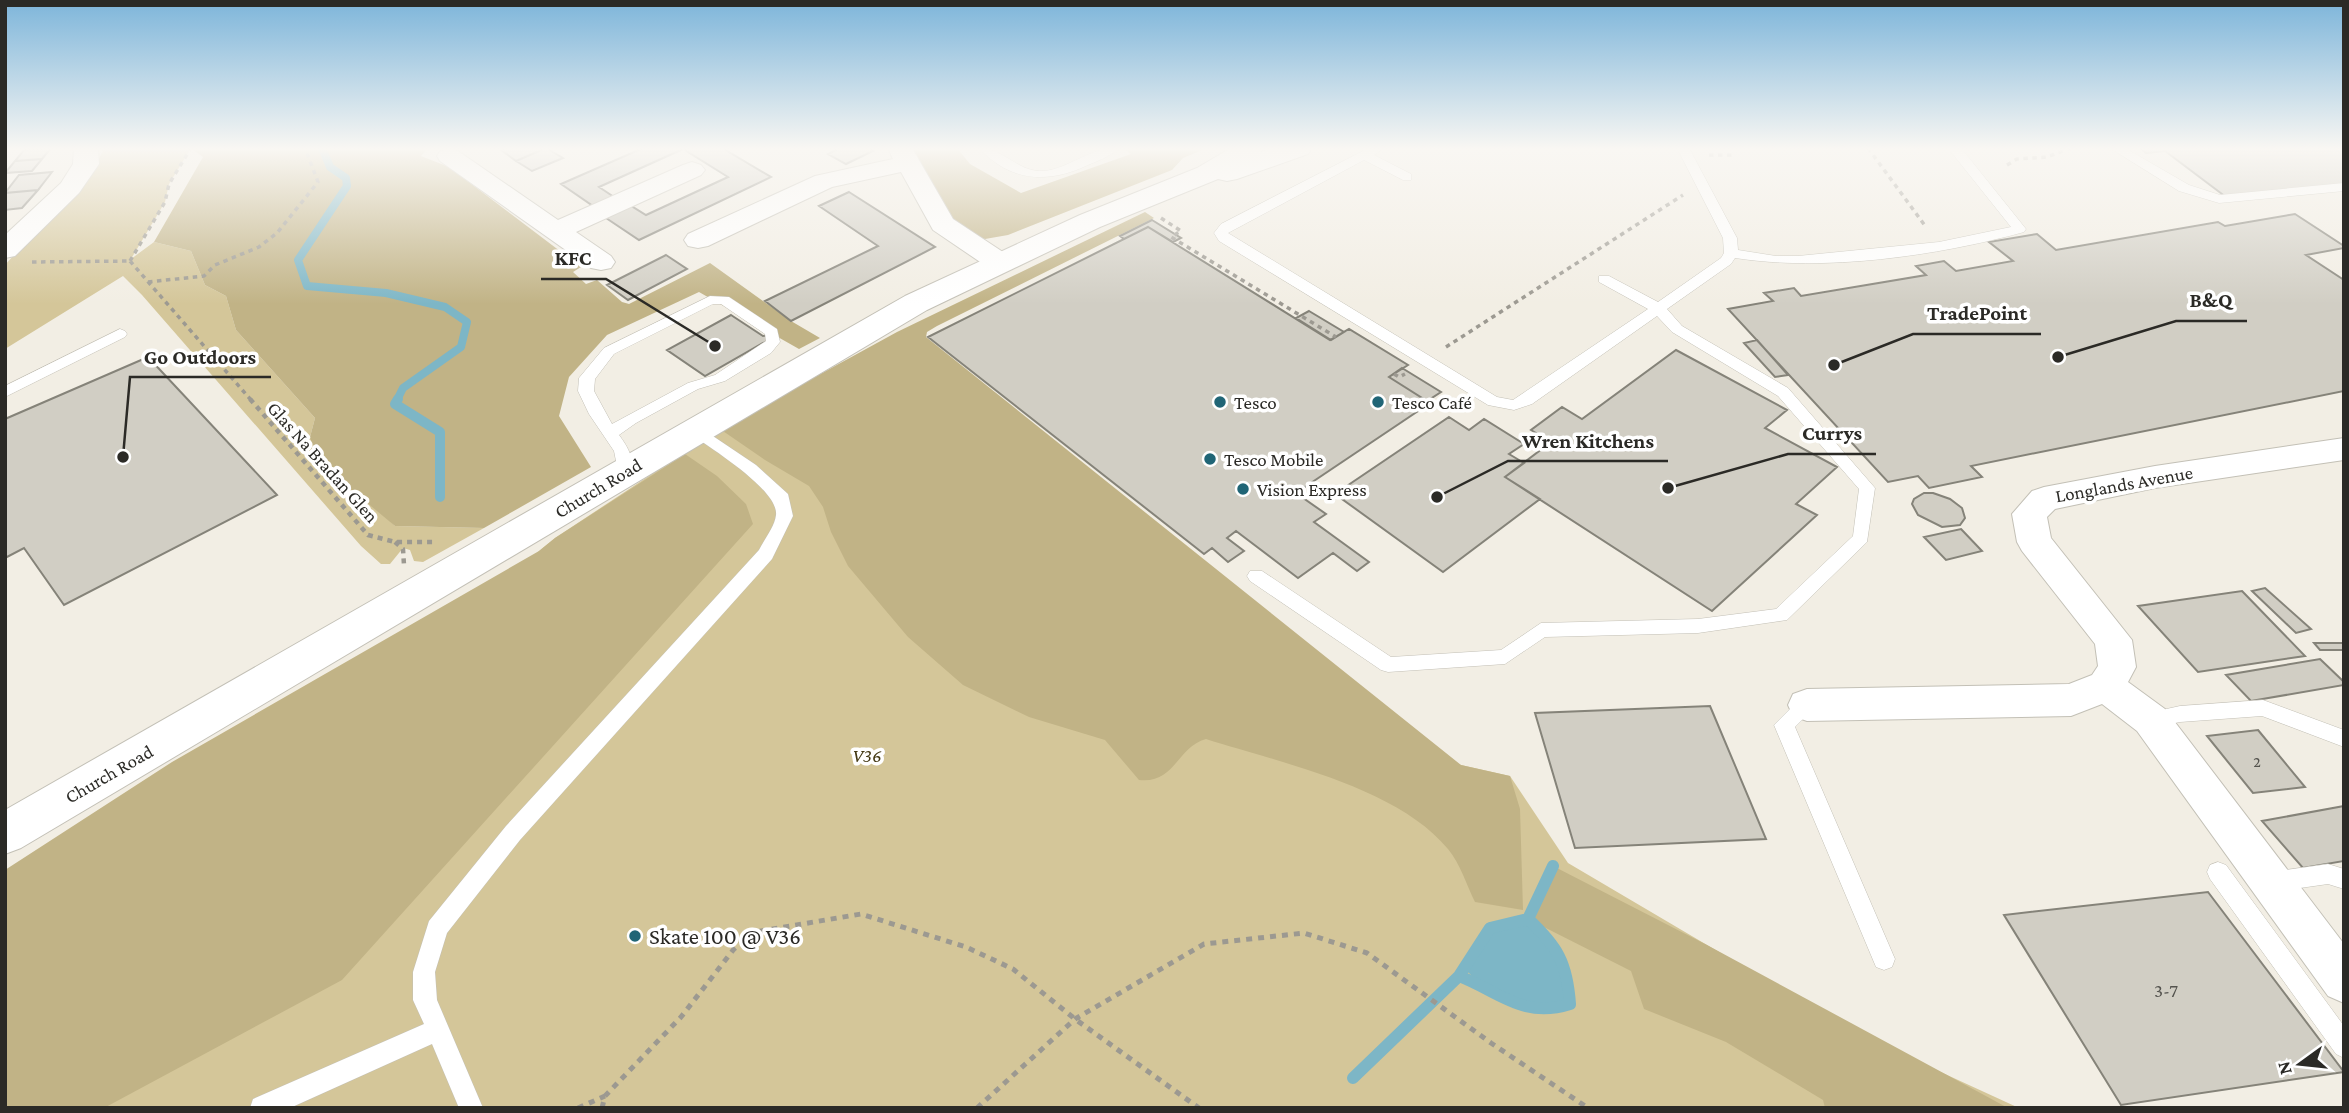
<svg xmlns="http://www.w3.org/2000/svg" width="2349" height="1113" viewBox="0 0 2349 1113" font-family="'Crimson Pro',serif">
<rect width="100%" height="100%" fill="#f2eee4"/>
<!-- green -->
<path fill="#d4c699" d="M104 148H191L169 184 165 202 131 259 154 242 191 251 205 285 226 296 236 330 315 418 310 437 395 526 484 528 423 562 414 561 410 550 403 548 390 564H381L361 546 142 295 123 276 5 349V265L98 161Z
M720 429 1461 765 1510 776 1568 863 1860 1035 2019 1108H5L539 551 555 538Z"/>
<!-- forest -->
<path fill="#c1b386" d="M191 148H428L421 156 449 167 581 267 573 272 586 284 597 280 622 302 629 304 710 263 791 321 820 338 799 349 699 292 607 335 569 377 559 416 591 467 484 528 395 526 318 462 310 437 315 418 236 330 226 296 205 285 191 251 154 242 203 157Z
M900 148H957L970 164 1021 193 1131 154 1124 148H1207L1183 158 1172 170 1008 235 985 239 959 229Z
M1145 212 1154 218 937 326 927 332 926 337 1461 765 1510 776 1520 809 1523 910 1475 902C1467 886 1460 863 1448 849 1397 787 1281 763 1206 739 1177 747 1175 784 1139 780L1105 740 1029 717 963 685 908 637 848 566 831 532 823 507 809 486 765 460 720 429 897 332Z
M685 454 717 476 746 504 753 524 342 980 104 1108H5V870L172 762 539 551 555 538Z
M1553 866 1707 945 2008 1108H1825L1823 1100 1726 1042 1644 1009 1631 971 1528 919Z"/>
<!-- water -->
<path fill="#7db6c6" d="M1528 919 1552 941 1569 987 1563 1005C1527 1018 1490 995 1465 969L1490 928Z"/>
<g fill="none" stroke-linecap="round" stroke-linejoin="round">
<!-- stream-far2 -->
<path stroke="#7db6c6" stroke-width="8" d="M322 148 330 167 346 178 347 186 298 260 307 286 386 293 445 307 467 322 461 347 403 388 397 400"/>
<!-- stream-far1 -->
<path stroke="#7db6c6" stroke-width="10" d="M398 399 395 404 440 432V497"/>
<!-- stream -->
<path stroke="#7db6c6" stroke-width="12" d="M1528 919 1553 866
M1459 976C1500 992 1523 1019 1570 1004 1567 963 1558 947 1528 919
M1353 1078 1459 976 1490 928 1528 919"/>
</g>
<!-- building -->
<path fill="#d1cec4" stroke="#858379" stroke-width="2" d="M51 148 42 159 15 161 24 150Z
M505 148H546L516 161 501 150Z
M546 148 563 158 532 171 516 161Z
M643 148H722L771 177 639 240 603 216 628 204 646 215 728 177 683 149 599 187 617 199 596 208 561 184Z
M840 148H867L873 151 846 164 828 154Z
M2140 148H2344V185L2226 197 2165 151 2146 153Z
M42 159 32 171 5 173 15 161Z
M52 172 38 190 5 193 19 175Z
M38 190 22 208 5 210V193Z
M849 192 935 247 791 321 765 301 878 246 819 206Z
M2295 214 2344 246V248L2306 255 2344 280V391L1971 466 1982 477 1929 488 1918 476 1888 482 1728 309 1773 301 1764 293 1794 288 1801 296 1926 275 1916 266 1944 261 1956 271 2013 261 1989 242 2037 234 2056 250 2218 222 2225 226Z
M1152 220 1181 238 1173 242 1148 227 1124 239 1120 236Z
M1148 227 1330 340 1349 329 1408 365 1389 377 1430 403 1296 493 1326 514 1314 522 1369 562 1357 571 1333 553 1298 578 1236 531 1227 538 1244 551 1228 562 1212 548 1204 554 928 337Z
M666 255 687 269 628 300 607 285Z
M1309 311 1344 332 1331 340 1296 318Z
M731 315 763 336 772 335V341L763 343 705 376 667 350Z
M1757 340 1788 375 1775 377 1744 343Z
M1676 350 1787 410 1765 428 1837 467 1796 504 1817 515 1712 611 1505 477 1551 442 1531 430 1562 407 1582 419Z
M148 357 277 495 64 605 24 548 5 558V419Z
M1402 368 1441 392 1427 401 1389 377Z
M1449 417 1469 430 1484 419 1524 444 1509 454 1524 463 1505 477 1540 499 1443 572 1335 494Z
M1933 493 1950 499 1962 508 1965 518 1960 525 1942 527 1918 515 1912 504 1914 499 1924 493Z
M1961 529 1982 551 1946 560 1924 537Z
M2265 588 2311 629 2296 633 2252 591Z
M2242 591 2305 656 2198 672 2138 606Z
M2314 643H2344V650H2320Z
M2320 659 2344 682V685L2251 701 2226 675Z
M1710 706 1766 839 1575 848 1535 713Z
M2258 730 2305 787 2253 793 2207 736Z
M2344 806V861L2303 868 2262 821Z
M2208 892 2344 1072 2121 1105 2004 915Z"/>
<g fill="none" stroke-linecap="round" stroke-linejoin="round">
<!-- service casing -->
<g stroke="#c3c0b6" stroke-width="1">
<path id="service" d="M979 148C1004 148 1018 173 1044 171 1066 170 1099 143 1116 150 1109 157 1097 161 1088 165 1048 184 1010 182 979 148Z
M1369 148H1384L1374 155 1411 174V180H1403L1364 160 1228 233 1497 397 1513 400 1648 309 1599 282V276H1609L1658 302 1721 258 1724 253 1723 238 1677 148H1689L1737 238 1738 250 1776 256H1798L1939 242 2011 227 1948 148H1961L2026 229 2024 232C1937 256 1824 272 1735 258L1731 264 1667 309 1682 326 1788 388 1875 488 1867 542 1787 620 1698 633 1545 637 1505 664 1388 672 1381 670 1250 581 1247 576 1250 571H1262L1391 657 1501 650 1541 623 1698 619 1776 609 1853 536 1859 489 1778 396 1672 332 1657 316 1532 404 1514 410 1488 405 1219 241 1214 233 1221 224Z
M2110 148H2125L2189 185 2220 195 2344 183V191L2219 203 2179 191Z
M710 296 729 297 777 329 780 342 771 353 725 381 698 389 636 423 619 435C628 447 636 461 631 476H619L614 451 589 414 578 391 579 378 604 348ZM713 304H721L765 334 766 341 715 375 688 383 612 424 594 391 595 379 614 354Z
M120 329 125 331 127 334 125 337 5 397V386Z
M695 424 756 465 788 494 793 516 772 559 520 840 447 933 435 972 437 1000 483 1108H459L432 1044 290 1108H250L253 1099 424 1024 413 1000V972L429 921 506 826 759 550C764 540 775 526 776 515 779 490 709 447 689 433L687 429 689 425Z
M1807 697 1814 699 1817 705 1795 727 1895 959 1892 967 1884 970 1876 967 1774 725 1800 699Z
M2263 700 2344 730V747L2262 716 2180 722 2151 728 2144 726 2141 720 2144 714 2180 706Z
M2218 862 2226 865 2344 1026V1058L2336 1054 2210 879 2207 872 2210 865Z
M2328 864 2344 869V889L2328 884 2272 892 2264 889 2261 882 2264 875 2272 872Z"/>
</g>
<!-- minor casing -->
<g stroke="#c3c0b6" stroke-width="2">
<path id="minor" d="M74 148H98L99 164 79 193 15 256 5 258V235L61 183 73 164Z
M888 148H912L953 219 1009 256 1013 262 1009 268 999 270 989 268 933 230 901 172 832 187 708 246 698 248 688 246 684 240 688 234 815 176 893 159Z
M449 149 458 151 558 220 683 165 692 162 701 165 705 170 701 175 576 232 611 256 615 262 611 268 601 270 591 268 440 161 437 156 440 151Z
M2344 438V460L2155 488 2055 509 2047 517 2051 538 2132 640 2136 667 2128 682 2165 709 2344 944V1003L2328 996 2137 731 2102 704 2071 716 1807 721 1793 716 1788 705 1793 694 1807 689 2069 684 2092 675 2098 666 2095 644 2022 551 2017 542 2012 514 2032 491 2044 487 2155 466Z"/>
</g>
<!-- tertiary casing -->
<g stroke="#c3c0b6" stroke-width="2">
<path id="tertiary" d="M1231 148H1264L1261 152 1272 148H1312L1308 154 1237 179 1227 181 1218 179 1100 227 927 310 21 848 5 854V810L905 296 1080 215 1197 168Z"/>
</g>
<!-- path-far2 -->
<path stroke="#9c9991" stroke-width="3.5" stroke-dasharray="4.5 4.5" stroke-linecap="butt" d="M1868 148 1926 227
M1709 155H1736
M2007 165 2017 159 2047 157 2070 148
M1161 218 1181 231 1171 237 1336 337
M130 261 251 400
M130 261 165 202 169 184 191 148
M32 262 130 261
M148 282 204 276 215 265 259 247 277 233 318 182 305 148
M1446 347 1683 195
M1394 374 1399 377 1405 374"/>
<!-- path-far1 -->
<path stroke="#9c9991" stroke-width="4.5" stroke-dasharray="5 5" stroke-linecap="butt" d="M250 399 368 535 395 542H437
M395 542 403 549 404 565"/>
<!-- path -->
<path stroke="#9c9991" stroke-width="5" stroke-dasharray="6 6" stroke-linecap="butt" d="M578 1108 605 1096
M602 1108 605 1096 681 1017 734 949 755 932 861 914 966 947 1013 969 1075 1019 1199 1108
M977 1108 1075 1019 1204 944 1304 933 1367 953 1491 1043 1588 1108"/>
<!-- service -->
<use href="#service" fill="#fff" fill-rule="evenodd"/>
<!-- minor -->
<use href="#minor" fill="#fff" fill-rule="evenodd"/>
<!-- tertiary -->
<use href="#tertiary" fill="#fff" fill-rule="evenodd"/>
</g>
<!-- sky -->
<linearGradient id="sky" x2="0" y2="1"><stop stop-color="#7db5da"/><stop offset="0.49" stop-color="#f9f7f3"/><stop offset="1" stop-color="#f9f7f3" stop-opacity="0"/></linearGradient>
<rect width="2349" height="304" fill="url(#sky)"/>
<!-- markers -->
<g fill="#206576" stroke="#fff" stroke-width="2.5">
<circle cx="1220" cy="402" r="7"/>
<circle cx="1378" cy="402" r="7"/>
<circle cx="1210" cy="459" r="7"/>
<circle cx="1243" cy="489" r="7"/>
<circle cx="635" cy="936" r="7"/>
</g>
<g text-anchor="middle" dominant-baseline="central" stroke-width="7" stroke-linejoin="round" paint-order="stroke">
<!-- number labels -->
<g font-size="16" fill="#54534e">
<text x="2257" y="761">2</text>
</g>
<!-- poi labels -->
<g font-size="19" fill="#2b2a26" stroke="#fff" text-anchor="start">
<text x="1234" y="402">Tesco</text>
<text x="1392" y="402">Tesco Café</text>
<text x="1224" y="459">Tesco Mobile</text>
<text x="1257" y="489">Vision Express</text>
</g>
<!-- street labels -->
<g font-size="19" fill="#2b2a26" stroke="#fff">
<text transform="translate(323 462) rotate(48)">Glas Na Bradan Glen</text>
<text transform="translate(2124 484) rotate(-10)">Longlands Avenue</text>
<text transform="translate(598 488) rotate(-31)">Church Road</text>
<text transform="translate(109 774) rotate(-30)">Church Road</text>
</g>
<!-- park labels -->
<g font-size="19" font-style="italic" fill="#433813" stroke="#fff">
<text x="867" y="755">V36</text>
</g>
<!-- near-number labels -->
<g font-size="19" fill="#54534e">
<text x="2166" y="990">3-7</text>
</g>
<!-- near-poi labels -->
<g font-size="23" fill="#2b2a26" stroke="#fff" text-anchor="start">
<text x="649" y="936">Skate 100 @ V36</text>
</g>
</g>
<!-- callouts -->
<path fill="none" stroke="#2b2a26" stroke-width="2.5" d="M715 346L606 279H541M2058 357L2176 321H2247M1834 365L1913 334H2041M123 457L130 377H271M1668 488L1788 454H1876M1437 497L1508 461H1668"/>
<g fill="#2b2a26" stroke="#fff" stroke-width="2.5">
<circle cx="715" cy="346" r="7"/>
<circle cx="2058" cy="357" r="7"/>
<circle cx="1834" cy="365" r="7"/>
<circle cx="123" cy="457" r="7"/>
<circle cx="1668" cy="488" r="7"/>
<circle cx="1437" cy="497" r="7"/>
</g>
<g font-size="21" text-anchor="middle" font-weight="bold" fill="#2b2a26" stroke="#fff" stroke-width="7" stroke-linejoin="round" paint-order="stroke">
<text x="573" y="265">KFC</text>
<text x="2211" y="307">B&amp;Q</text>
<text x="1977" y="320">TradePoint</text>
<text x="200" y="364">Go Outdoors</text>
<text x="1832" y="440">Currys</text>
<text x="1588" y="448">Wren Kitchens</text>
</g>
<!-- border -->
<rect width="2349" height="1113" fill="none" stroke="#2b2a26" stroke-width="14"/>
<!-- north arrow -->
<g transform="translate(2300 1064) rotate(255)" stroke="#ffffff" stroke-width="5" paint-order="stroke">
<path d="M0-5L12 26L0 18L-12 26Z" fill="#2b2a26"/>
<text y="-10" font-size="19" font-weight="bold" text-anchor="middle" fill="#2b2a26">N</text>
</g>
</svg>
